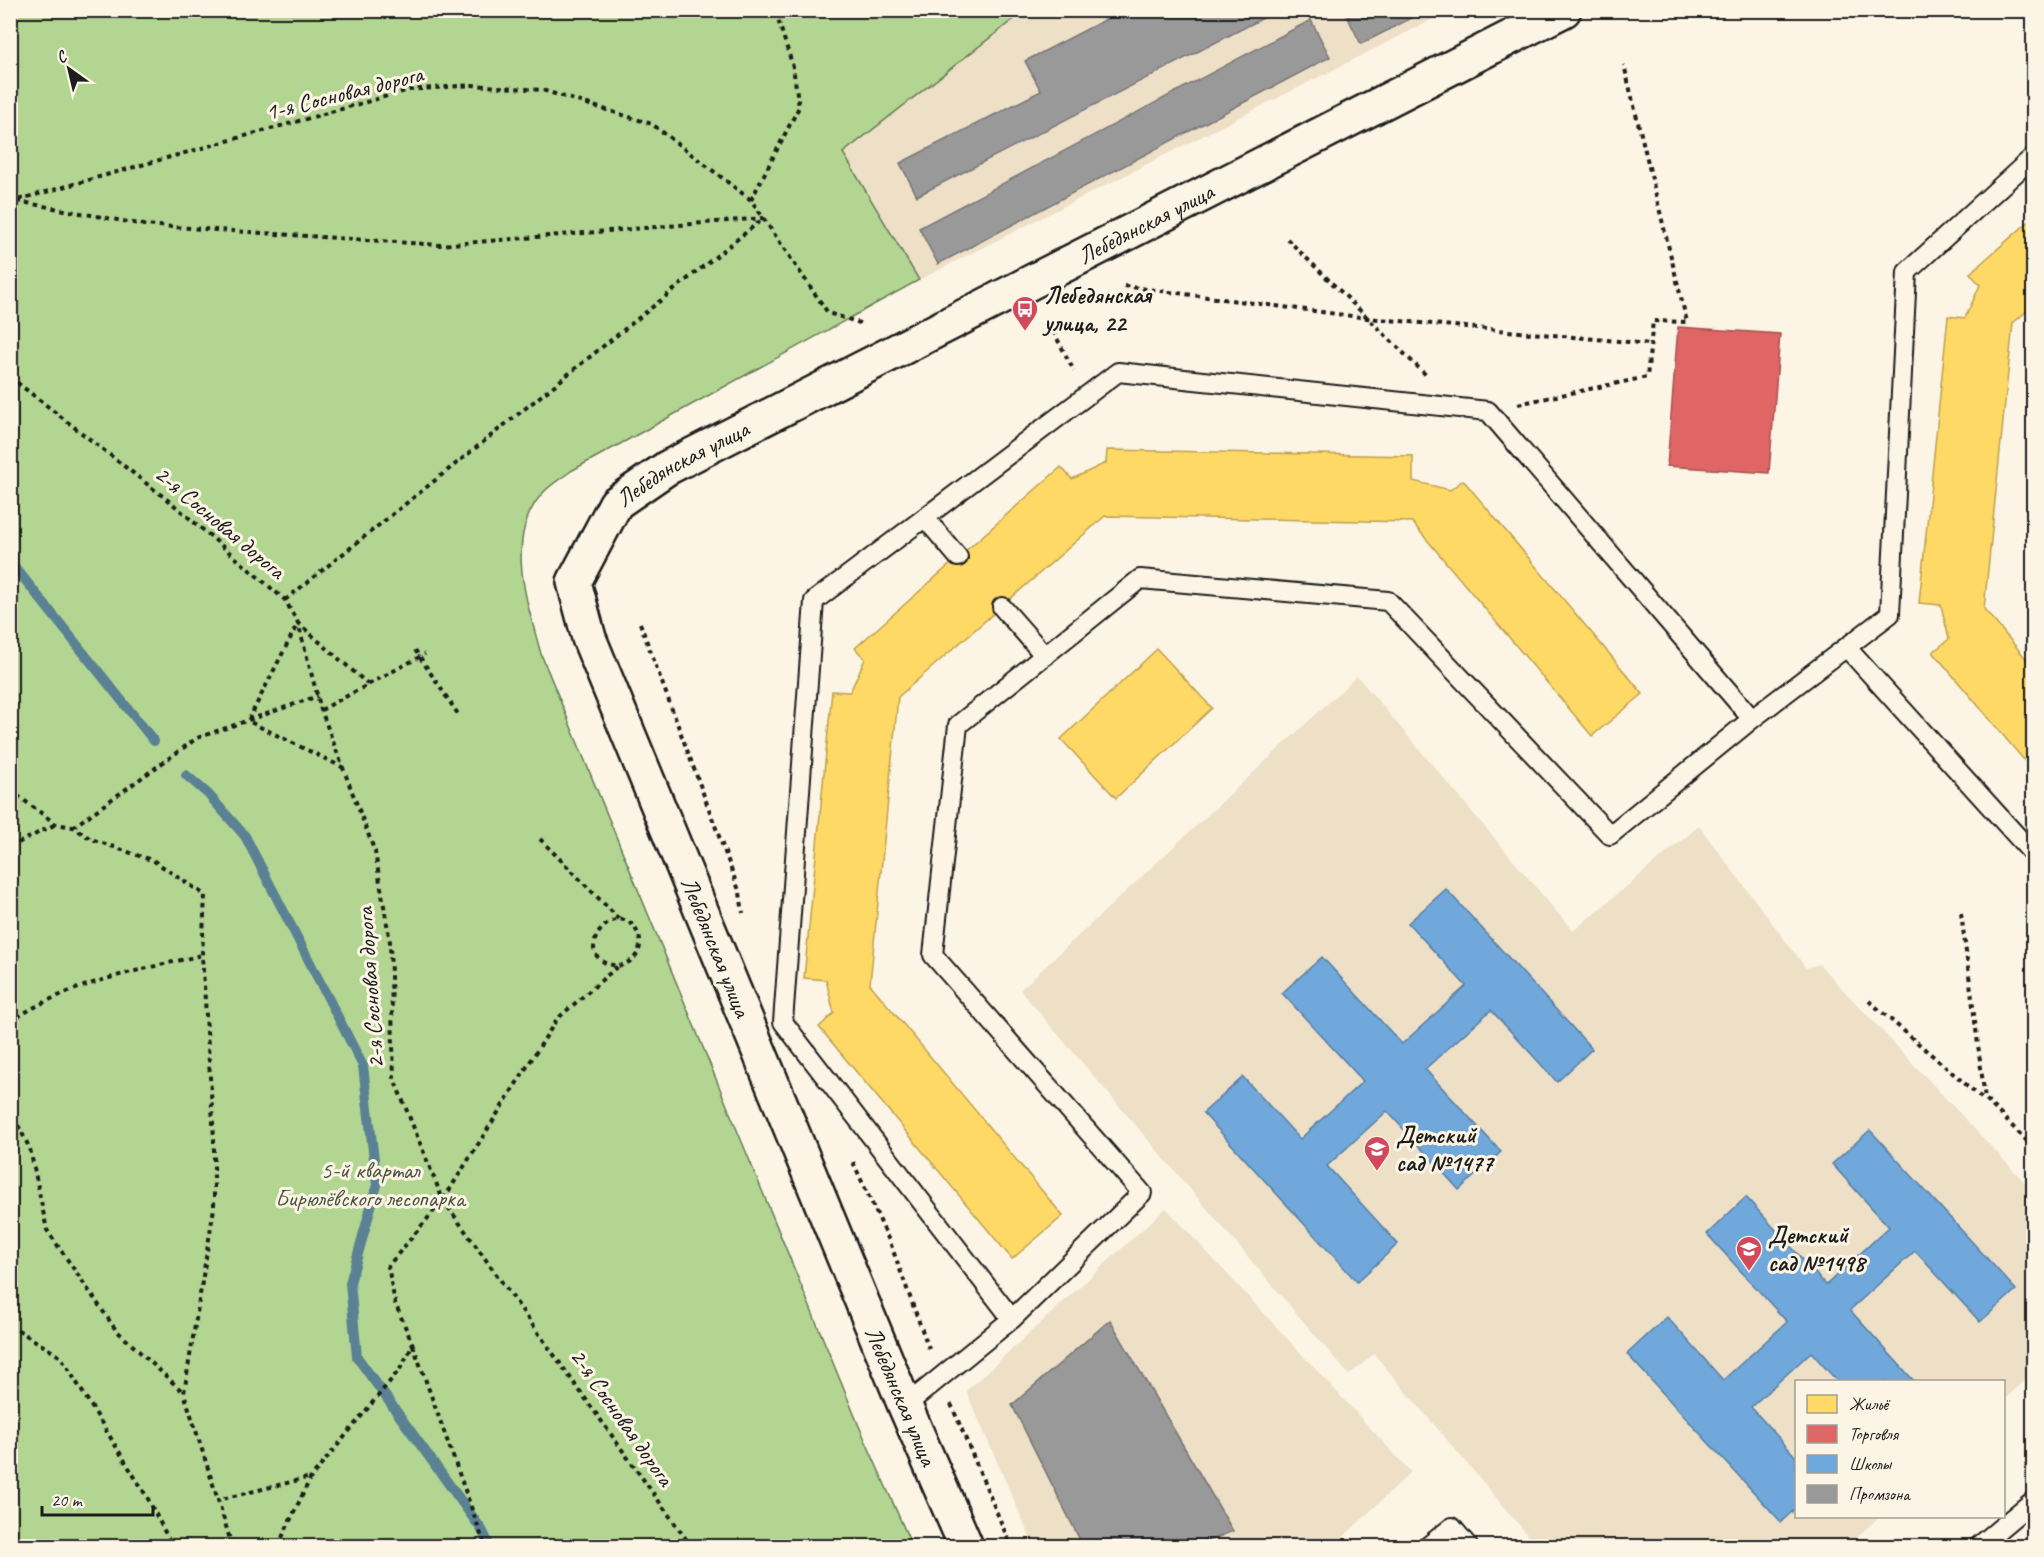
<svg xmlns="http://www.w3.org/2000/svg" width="2044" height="1557" viewBox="0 0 2044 1557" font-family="Caveat,sans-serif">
<rect width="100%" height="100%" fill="#fcf5e5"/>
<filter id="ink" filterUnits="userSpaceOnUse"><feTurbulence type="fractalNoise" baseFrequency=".0167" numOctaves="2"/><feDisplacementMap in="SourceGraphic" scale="12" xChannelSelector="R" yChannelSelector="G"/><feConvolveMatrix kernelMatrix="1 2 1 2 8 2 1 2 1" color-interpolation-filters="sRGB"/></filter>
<g filter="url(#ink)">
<!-- built -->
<path fill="#eedfc7" d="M1024 11H1449L919 280 843 153Z
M1357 676 1573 931 1699 826 1806 968 1819 964 2033 1191V1372L2004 1400V1382H1796V1516L1879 1517 1847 1546H1837L1833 1542 1828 1546H1537L1374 1354 1349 1375 1020 990Z
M1166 1208 1411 1472 1334 1546H1034L966 1391Z"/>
<!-- green -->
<path fill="#b2d691" stroke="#677956" stroke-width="1.5" d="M11 10 1024 11 843 153 919 280 571 471C562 478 549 485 542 494 503 538 528 605 541 654L859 1426 912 1546H11Z"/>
<!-- homes -->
<path fill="#ffd966" stroke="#bba050" stroke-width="1.5" d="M2034 217V305L2013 323 1984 609 2034 668V772L1933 652 1949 639 1941 605 1919 603 1948 316 1965 318 1980 285 1970 273Z
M1107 450 1413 456V481L1450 490 1463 480 1643 694 1592 736 1412 522 1105 516 898 697 870 984 1063 1216 1012 1259 819 1027 834 1013 826 980 804 978 832 691 850 692 865 659 855 648 1061 467 1072 479 1106 463Z
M1157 649 1212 708 1116 798 1061 739Z"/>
<!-- shops -->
<path fill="#e06666" stroke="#a55050" stroke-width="1.5" d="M1678 327 1780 334 1769 473 1667 466Z"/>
<!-- schools -->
<path fill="#6fa8dc" stroke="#567ea2" stroke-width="1.5" d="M1446 889 1592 1049 1557 1082 1491 1010 1425 1069 1501 1152 1459 1190 1387 1111 1327 1166 1398 1244 1357 1282 1203 1113 1243 1077 1300 1139 1363 1081 1282 993 1322 957 1402 1044 1466 986 1408 923Z
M1870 1130 2016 1290 1980 1322 1915 1251 1850 1310 1915 1382H1838L1811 1352 1751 1407 1796 1457V1508L1781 1522 1627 1354 1667 1317 1723 1380 1787 1322 1707 1234 1746 1197 1826 1285 1889 1227 1832 1164Z"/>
<!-- industry -->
<path fill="#999" stroke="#747474" stroke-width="1.5" d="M1124 10H1279L917 196 900 163 1041 91 1025 61Z
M1344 10H1427L1361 44Z
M1311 20 1330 57 938 264 919 228Z
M1110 1320 1233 1531 1197 1546H1083L1012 1405Z"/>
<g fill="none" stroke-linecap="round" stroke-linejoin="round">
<!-- stream -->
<path stroke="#5a8194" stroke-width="10" d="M10 561 154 741
M186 775 208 794 245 836 363 1066 377 1185 350 1283 357 1357 482 1530 490 1546"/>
<!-- lane casing -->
<g stroke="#1c1c1c" stroke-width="22">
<path id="lane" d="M925 518 958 557
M1002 607 1045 656
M1847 648 2034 855
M1752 719 1890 614 1907 272 2034 156
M905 1406 1012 1319 1142 1193 933 955 958 725 1140 579 1388 601 1610 835 1752 719 1488 411 1118 372 814 601 783 1022 1012 1319
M1428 1546 1452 1527 1468 1546
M1979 1546 2034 1500"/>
</g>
<!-- street casing -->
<g stroke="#1c1c1c" stroke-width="38">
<g id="street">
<path id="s1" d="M966 1546 905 1406 589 638 574 582 616 503 667 468 1564 10"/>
</g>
</g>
<!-- path -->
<path stroke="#1c1c1c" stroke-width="4" stroke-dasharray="4.5 4.5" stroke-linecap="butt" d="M751 200 799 107 793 67 775 10
M17 201 144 225 440 245 764 218
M10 202 409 90 472 85 542 90 652 124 751 200 828 313 860 323
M1287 239 1427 376
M1124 286 1367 318 1650 344
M1049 323 1074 371
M10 377 174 505 285 600 298 623 321 710 375 852 390 942 394 1079 443 1200 691 1546
M1518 404 1647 377 1653 321 1687 322 1624 65
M285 600 764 218
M640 623 740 893 743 913
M415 650 458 714
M321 710 425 654
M344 768 248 721 298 623 369 685
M10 790 56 824 73 827 91 839 154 861 205 895 202 955 214 1138V1208L184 1393 218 1500
M73 827 197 738 318 696
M540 839 620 920
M10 847 56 824
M1961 913 1985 1099 2034 1148
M1869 1001 1984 1100
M10 1022C67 983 137 971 202 955
M10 1109 30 1149 47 1230 116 1330 183 1392
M853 1162 891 1245 929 1349
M10 1325 61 1357 147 1497 172 1546
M413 1345 485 1546
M951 1404 1011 1546
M232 1546 218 1500 311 1477
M278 1546 310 1479 400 1369 413 1345 395 1303 388 1266 443 1200 557 1019 618 966C561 959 621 888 639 936 644 951 632 964 618 966"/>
<!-- lane -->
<use href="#lane" stroke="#fcf5e5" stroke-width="18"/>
<!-- street -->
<use href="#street" stroke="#fcf5e5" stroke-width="33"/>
</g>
</g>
<!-- icons -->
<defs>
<g id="bus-pin" transform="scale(1.35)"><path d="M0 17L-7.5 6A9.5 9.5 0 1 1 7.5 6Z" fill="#d1495b" stroke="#fcf5e5"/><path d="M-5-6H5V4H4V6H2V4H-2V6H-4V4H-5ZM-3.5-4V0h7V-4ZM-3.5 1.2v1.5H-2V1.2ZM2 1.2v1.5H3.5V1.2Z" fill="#fff"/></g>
<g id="school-pin" transform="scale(1.35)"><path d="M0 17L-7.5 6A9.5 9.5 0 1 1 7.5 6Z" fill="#d1495b" stroke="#fcf5e5"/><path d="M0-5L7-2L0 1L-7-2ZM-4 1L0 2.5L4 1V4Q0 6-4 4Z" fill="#fff"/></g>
</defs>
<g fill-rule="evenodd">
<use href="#bus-pin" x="1025" y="309"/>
<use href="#school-pin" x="1377" y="1149"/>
<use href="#school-pin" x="1749" y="1249"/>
</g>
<g text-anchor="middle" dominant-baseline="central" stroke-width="6" stroke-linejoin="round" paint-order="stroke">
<!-- street labels -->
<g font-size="24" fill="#1c1c1c" stroke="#fcf5e5">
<text transform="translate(344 93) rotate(-14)">1-я Сосновая дорога</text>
<text stroke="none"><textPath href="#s1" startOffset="1730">Лебедянская улица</textPath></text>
<text stroke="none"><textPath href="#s1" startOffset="1208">Лебедянская улица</textPath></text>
<text transform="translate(220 522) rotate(40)">2-я Сосновая дорога</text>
<text transform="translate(716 947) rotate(68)">Лебедянская улица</text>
<text transform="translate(370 988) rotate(-94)">2-я Сосновая дорога</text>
<text transform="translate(901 1396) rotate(67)">Лебедянская улица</text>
<text transform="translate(622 1417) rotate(55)">2-я Сосновая дорога</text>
</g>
<!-- poi labels -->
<g font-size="24" font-weight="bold" fill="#1c1c1c" stroke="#fcf5e5" text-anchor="start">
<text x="1044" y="295">Лебедянская<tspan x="1044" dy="28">улица, 22</tspan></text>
<text x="1396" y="1135">Детский<tspan x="1396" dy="28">сад №1477</tspan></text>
<text x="1768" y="1235">Детский<tspan x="1768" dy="28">сад №1498</tspan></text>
</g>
<!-- park labels -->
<g font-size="24" fill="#49543f" stroke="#fcf5e5">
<text x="370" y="1170">5-й квартал<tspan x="370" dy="28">Бирюлёвского лесопарка</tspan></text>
</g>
</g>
<!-- margin -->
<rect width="2044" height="1557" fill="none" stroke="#fcf5e5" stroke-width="36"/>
<rect x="18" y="18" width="2008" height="1521" fill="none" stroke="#1c1c1c" stroke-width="2" filter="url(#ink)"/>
<!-- legend -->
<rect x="1795" y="1380" width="210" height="138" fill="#fcf5e5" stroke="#a29e95" stroke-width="1.5"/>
<rect x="1807" y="1395" width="30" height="18" fill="#ffd966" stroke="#a29e95" stroke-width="1.5"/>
<text x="1849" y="1410" font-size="18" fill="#1c1c1c">Жильё</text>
<rect x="1807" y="1425" width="30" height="18" fill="#e06666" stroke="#a29e95" stroke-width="1.5"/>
<text x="1849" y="1440" font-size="18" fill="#1c1c1c">Торговля</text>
<rect x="1807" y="1455" width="30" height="18" fill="#6fa8dc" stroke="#a29e95" stroke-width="1.5"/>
<text x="1849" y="1470" font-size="18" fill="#1c1c1c">Школы</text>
<rect x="1807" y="1485" width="30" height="18" fill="#999999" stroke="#a29e95" stroke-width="1.5"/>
<text x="1849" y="1500" font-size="18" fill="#1c1c1c">Промзона</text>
<!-- north arrow -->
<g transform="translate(69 69) rotate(326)" stroke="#fcf5e5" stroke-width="4.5" paint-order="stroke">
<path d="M0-4.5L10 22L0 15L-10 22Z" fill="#1c1c1c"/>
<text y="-9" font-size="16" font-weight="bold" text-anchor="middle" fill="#1c1c1c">С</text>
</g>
<!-- scale -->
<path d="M42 1506v9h111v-9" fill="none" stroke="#1c1c1c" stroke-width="3"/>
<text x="51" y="1506" font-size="18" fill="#1c1c1c" stroke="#fcf5e5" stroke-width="4.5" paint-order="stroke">20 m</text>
</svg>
